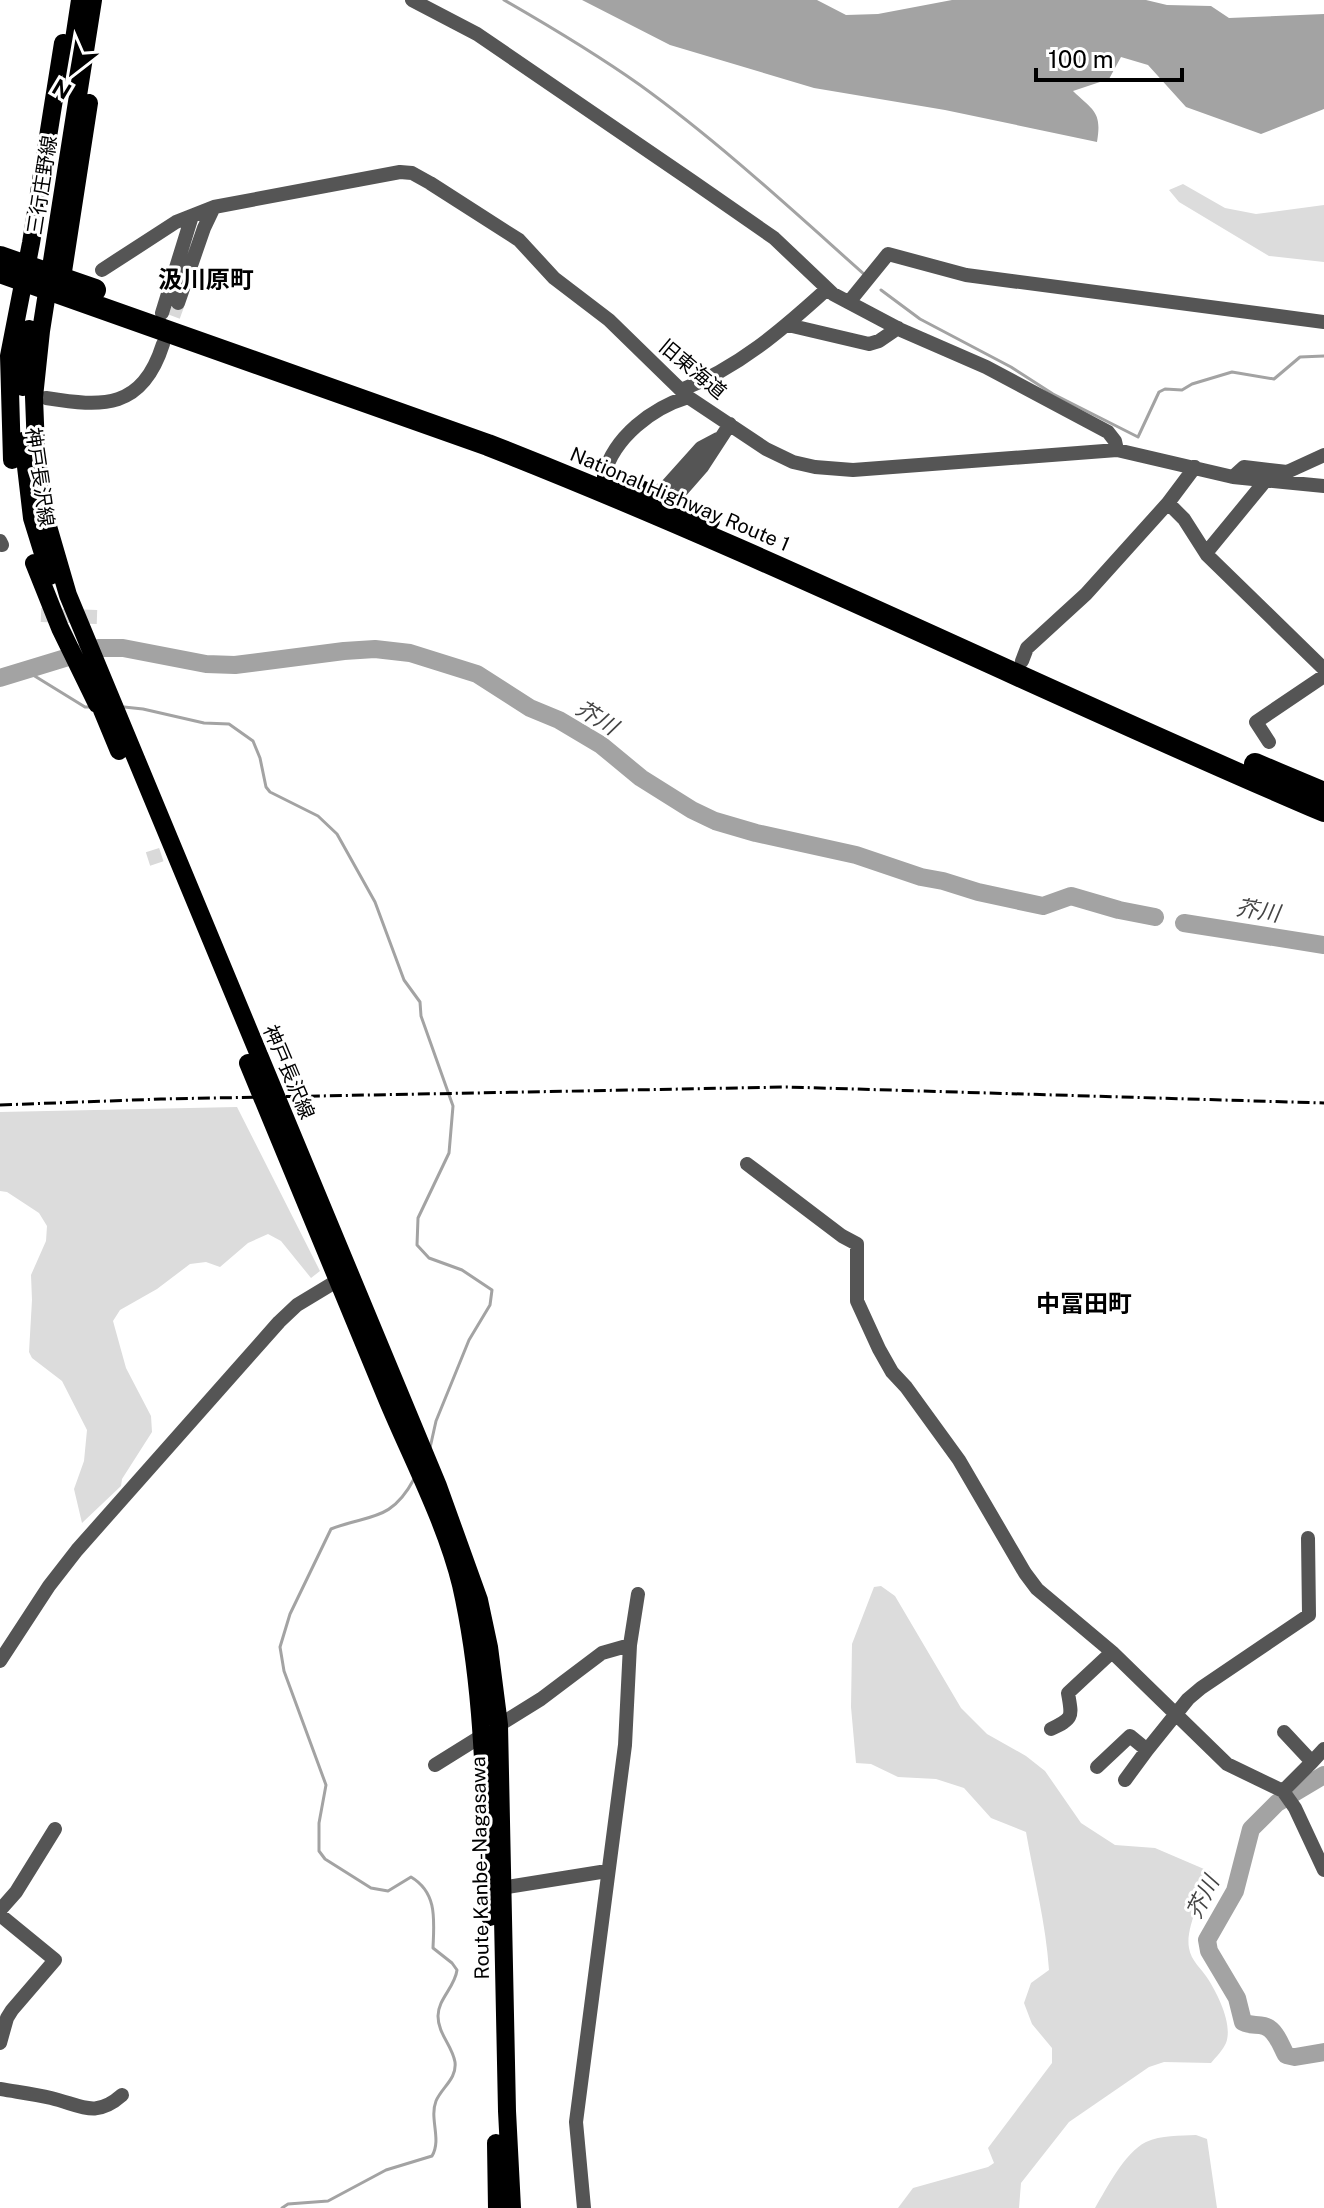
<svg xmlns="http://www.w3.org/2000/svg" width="1324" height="2208" viewBox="0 0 1324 2208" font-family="'Public Sans','Noto Sans JP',sans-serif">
<rect width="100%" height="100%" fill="#fff"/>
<!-- green -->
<path fill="#dcdcdc" d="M1183 184 1225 208 1256 214 1324 205V262L1269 256 1179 202 1169 190Z
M237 1107 320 1271 311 1278 281 1241 268 1234 248 1243 220 1267 206 1262 190 1264 157 1289 120 1310 113 1321 126 1368 151 1416 152 1432 122 1479 121 1486 82 1523 74 1489 84 1461 87 1430 62 1381 32 1358 29 1352 32 1300 31 1275 46 1241 47 1226 39 1213 7 1192 0 1191V1112Z
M881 1586 895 1596 961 1708 987 1734 1026 1756 1045 1771 1081 1823 1115 1845 1155 1848 1211 1872C1204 1891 1185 1928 1189 1948 1191 1961 1201 1968 1208 1979 1218 1995 1233 2024 1226 2043 1223 2050 1216 2057 1211 2063L1164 2062 1149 2067 1069 2122 1021 2183 1019 2208H898L913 2188 988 2167 994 2163 988 2148 1052 2063V2048L1032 2024 1024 2003 1031 1983 1049 1970C1046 1924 1034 1878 1026 1832L991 1818 964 1788 936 1779 898 1777 871 1764 856 1763 851 1707 852 1644 874 1587Z
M1196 2135 1207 2139 1217 2208H1095C1107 2188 1124 2153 1146 2142 1161 2135 1180 2136 1196 2135Z"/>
<!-- water -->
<path fill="#a3a3a3" d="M582 0H817L846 15 878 14 952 0H1146L1167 5 1211 6 1229 18 1324 14V109L1261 134 1186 107 1148 65 1121 57 1109 79 1073 91C1094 111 1102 112 1097 142L945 110 814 88 670 45Z"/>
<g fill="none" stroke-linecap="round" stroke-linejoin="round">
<!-- stream -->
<path stroke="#a3a3a3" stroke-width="3" d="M504 0C551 27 596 54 640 85 719 142 792 210 865 275
M881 290 920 319 1011 367 1053 394 1138 437 1159 392 1165 389 1182 390 1192 384 1232 372 1274 379 1300 357 1324 356
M30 668 33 675 85 707H92
M124 707 143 709 204 723 229 724 253 741 260 758 266 787 270 792 318 816 337 834 375 902 404 980 420 1002 421 1016 453 1106 449 1153 418 1218 417 1245 429 1258 462 1270 492 1290 490 1305 469 1340 436 1421 430 1448
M282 2208 288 2204 328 2201 386 2170 432 2156C442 2139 429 2119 436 2101 442 2087 457 2079 455 2062 452 2045 438 2034 438 2016 438 1999 455 1987 457 1970L452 1963 433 1948C434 1921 438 1893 411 1877L388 1891 371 1888 325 1859 319 1851V1823L326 1785 284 1671 280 1647 290 1614 331 1529C370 1514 391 1522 414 1479"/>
<!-- river -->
<path stroke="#a3a3a3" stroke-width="18" d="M0 678 98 648H123L206 664 235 665 344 651 375 649 410 653 477 674 530 708 559 720 601 745 641 778 692 810 715 821 756 833 856 855 921 877 943 881 978 892 1043 906 1071 896 1119 910 1155 917
M1184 923 1324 945
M1324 1775 1277 1803 1251 1829 1235 1891 1207 1940 1209 1951 1237 1998 1243 2022C1251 2026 1256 2024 1264 2026 1276 2029 1281 2046 1286 2055L1295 2057 1324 2052"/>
<!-- minor-tunnel -->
<path stroke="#d9d9d9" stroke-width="14" stroke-dasharray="14 7" stroke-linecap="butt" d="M166 336 178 303
M41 615 97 617
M148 859 188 846"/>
<!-- minor -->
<path stroke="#555" stroke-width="14" d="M412 0 477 34 692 181 774 238 833 294 901 330 986 367 1108 432 1115 441 1117 450
M102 270 176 222 214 207 400 172 412 173 430 183 519 240 554 278 609 320 688 397 766 449 793 462 815 467 853 470 1117 450 1233 477 1324 486
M849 302 888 254 966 275 1324 322
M178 303 204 228 214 207
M162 313 192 216
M788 325 869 344 879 341 898 328
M681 390C738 368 782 330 827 289
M46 398C103 407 142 410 163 344
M604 475C614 437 652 408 688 397
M1233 477 1244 467 1287 472 1324 455
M652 495 666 487 701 448 718 439
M1168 503 1184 519 1207 555 1324 669
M677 505V498L681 491 702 467 730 424
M0 541 2 545
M1206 553 1266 480
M1022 661 1027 648 1086 594 1168 503 1195 467
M1269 742 1256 722 1324 676
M747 1164 842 1236 857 1244V1301L879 1349 892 1372 906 1387 959 1460 1025 1573 1037 1589 1112 1652 1227 1764 1283 1791 1295 1808 1324 1870
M0 1661 49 1586 77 1550 279 1322 297 1305 345 1276
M1051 1729C1074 1718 1072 1717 1068 1693L1112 1652
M1284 1732 1312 1762 1324 1749
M435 1765 541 1699 602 1653 630 1645
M1097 1767 1130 1736 1147 1750 1188 1699 1201 1688 1309 1615 1308 1538
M1125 1780 1147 1750
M1283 1791 1312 1762
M501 1888 607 1871
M0 1910 16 1892 55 1829
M0 1915 55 1960 12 2010 7 2018 0 2043
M0 2089C17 2092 34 2094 51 2098 81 2105 95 2119 122 2095
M584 2208 576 2122 625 1745 630 1645 638 1594"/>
<!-- major -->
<path stroke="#000" stroke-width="18" d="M93 0 41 331 34 397 36 449 45 516 68 595 438 1486 479 1600 489 1647 499 1725 507 2111 512 2208
M71 59 80 0
M60 291 89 103
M23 387 29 329
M23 441 32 518 50 576
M12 460 9 356 31 243 63 43
M34 563 60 628 97 704
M95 693 119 751
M248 1063C294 1175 340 1287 387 1399 412 1459 446 1523 461 1585 486 1695 484 1806 490 1917
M496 2143 497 2208"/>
<!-- highway -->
<path stroke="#000" stroke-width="22" d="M0 257 95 290
M0 272 488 445C771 556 1044 692 1324 811
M608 477 709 520
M1255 764 1324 793"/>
<!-- rail -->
<path stroke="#000" stroke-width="3" stroke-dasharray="12 4 2 4" stroke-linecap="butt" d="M0 1105 161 1099 787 1087 1324 1103"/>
</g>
<g text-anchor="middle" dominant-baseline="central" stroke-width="6" stroke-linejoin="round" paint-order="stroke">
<!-- street labels -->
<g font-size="20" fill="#000" stroke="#fff">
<text transform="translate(42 185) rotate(-81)">三行庄野線</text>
<text transform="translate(693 369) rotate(40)">旧東海道</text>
<text transform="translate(40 477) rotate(82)">神戸長沢線</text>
<text transform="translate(680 499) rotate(23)">National Highway Route 1</text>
<text transform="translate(289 1072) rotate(67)">神戸長沢線</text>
<text transform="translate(480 1868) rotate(-91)">Route Kanbe-Nagasawa</text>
</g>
<!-- water labels -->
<g font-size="22" font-style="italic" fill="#444" stroke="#fff">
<text transform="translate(597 717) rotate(32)">芥川</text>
<text transform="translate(1258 910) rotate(9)">芥川</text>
<text transform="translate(1202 1897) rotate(-63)">芥川</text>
</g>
<!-- quarter labels -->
<g font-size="24" font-weight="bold" fill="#000" stroke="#fff">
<text x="206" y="279">汲川原町</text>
<text x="1084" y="1303">中冨田町</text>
</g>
</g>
<!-- north arrow -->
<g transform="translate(72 72) rotate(211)" stroke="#ffffff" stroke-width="6" paint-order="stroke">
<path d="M0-6L14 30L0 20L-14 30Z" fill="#000000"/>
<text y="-12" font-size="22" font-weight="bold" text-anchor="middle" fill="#000000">N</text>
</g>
<!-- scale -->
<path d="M1036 68v12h146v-12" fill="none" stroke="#000000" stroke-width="4"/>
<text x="1048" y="68" font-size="24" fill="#000000" stroke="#ffffff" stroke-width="6" paint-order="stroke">100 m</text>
</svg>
